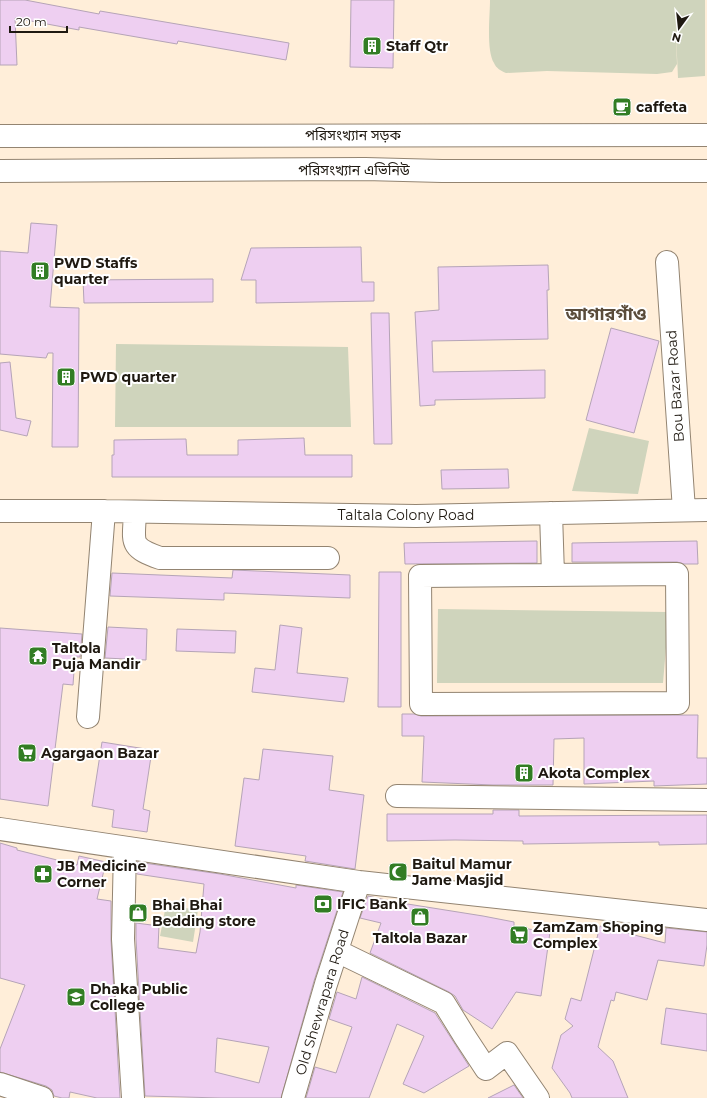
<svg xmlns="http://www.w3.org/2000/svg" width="707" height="1098" viewBox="0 0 707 1098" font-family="Montserrat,'Noto Sans Bengali',sans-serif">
<rect width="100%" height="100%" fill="#ffeed9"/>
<!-- green -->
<path fill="#cfd4bc" d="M490 0H705V76L678 78 675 11 677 64 672 72 657 74 547 71 506 73C501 71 496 68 494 63 486 50 490 16 490 0Z
M116 344 348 347 351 427H115Z
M589 428 649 441 638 494 572 491Z
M438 609 669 612 663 683H437Z
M166 905 198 910 193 942 160 936Z"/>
<!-- building -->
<path fill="#eecff1" stroke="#b5a4b7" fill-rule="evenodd" d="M0 0H25L99 14 100 11 289 43 286 60 178 41 177 44 79 27V30L15 18 17 65H0Z
M351 0H394L393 68 350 67Z
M31 223 57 225 50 307 79 308 78 447H52L53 353H48L46 358 0 354V251L28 253Z
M361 247 362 282H374V301L256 303V280H241L251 248Z
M548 265 549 290H547L548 339 432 341 433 372 545 370V398L435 400V405L420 406 415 312 439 310 438 267Z
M213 279V302L84 303 83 280Z
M371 313H389L392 444H374Z
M611 328 659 341 634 433 586 420Z
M10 362 16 418 31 421 27 436 0 430V363Z
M304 438 305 455H352V477H112V455H114V440L186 439 187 455H238V440Z
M508 469 509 488 442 489 441 470Z
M537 541V563L405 564 404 543Z
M697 541 698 564H684L677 562H572V543Z
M233 570 350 575V598L224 593V600L110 596 112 573 232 578Z
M379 572H401V707H378Z
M280 625 302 628 297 673 348 678 344 702 252 692 255 668 275 670Z
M108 627 147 629 146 660 105 658Z
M0 628 82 634 80 657H75L73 685 63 684 48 806 0 799Z
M177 629 236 631 235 653 176 651Z
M402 714H414L421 716 698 715 697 758H707V784L654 786V781L584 784V738L554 739 553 785H493L422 782 424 736H402Z
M102 742 152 750 143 809 150 811 147 832 112 827 114 810 92 806Z
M263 749 333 756 329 790 364 795 355 869 305 861 306 856 235 846 244 778 259 780Z
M493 810H519V816L707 815V844L659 845V842L523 844V841L455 840 387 841V814H493Z
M0 843 17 848V850L77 865 79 856 106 862 97 899 111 901V940L120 1098H97L70 1092 69 1098H62L54 1096 52 1090 46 1086 0 1072V1049L25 985 0 978Z
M137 862 220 874 296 888V885L343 892 314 981 281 1098H221L145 1096 136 939V923L159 926 158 948 196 953 200 932 204 884 137 874ZM217 1038 269 1047 259 1083 215 1072Z
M368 896 395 902 483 916 514 922V927L550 932 541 996 516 992 492 1029 463 1010 455 996 449 992 370 953 381 923 360 918Z
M600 926 665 943 666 928 707 932V945L704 966 658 960 647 1000 616 992 614 1001 611 1000 598 1047 613 1061 628 1098H572L570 1093 552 1068 561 1035 573 1026 565 1019 571 998 581 1001Z
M362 977 435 1013 469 1066 424 1093 403 1084 424 1036 397 1024 369 1098H306L315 1067 336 1073 352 1027 329 1019 337 992 356 999Z
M666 1008 707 1014V1051L661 1044Z
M514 1085 523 1098H488Z"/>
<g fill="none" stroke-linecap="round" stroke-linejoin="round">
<!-- minor casing -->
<g stroke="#938471" stroke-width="24">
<path id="minor" d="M0 136 707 135
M0 171 365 169 442 171H707
M667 262 684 510
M0 511H104L416 516 707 510
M135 512C134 542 128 547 160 558H328
M551 513 553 575
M677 574 678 703 421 704 420 576Z
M88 717 104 511
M397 796 707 800
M0 829 359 882 707 920
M125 849 123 939 133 1098
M337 951 444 1003 465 1037 486 1069 507 1053 538 1098
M0 1084 42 1098
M293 1098 326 984 359 882"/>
</g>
<!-- minor -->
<use href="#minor" stroke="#fff" stroke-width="22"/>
</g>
<!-- icons -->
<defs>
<g id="building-square" transform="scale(1)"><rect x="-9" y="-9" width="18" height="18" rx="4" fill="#327d24" stroke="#fff"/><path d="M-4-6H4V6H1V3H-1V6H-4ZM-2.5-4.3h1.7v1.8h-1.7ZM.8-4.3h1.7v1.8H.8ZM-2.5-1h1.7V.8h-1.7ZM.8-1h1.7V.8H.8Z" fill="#fff"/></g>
<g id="cafe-square" transform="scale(1)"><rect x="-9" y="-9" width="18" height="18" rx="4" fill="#327d24" stroke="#fff"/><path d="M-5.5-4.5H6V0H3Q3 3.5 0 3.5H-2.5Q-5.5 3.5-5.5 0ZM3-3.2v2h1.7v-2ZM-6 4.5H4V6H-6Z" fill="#fff"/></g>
<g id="temple-square" transform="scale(1)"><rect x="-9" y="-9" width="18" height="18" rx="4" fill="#327d24" stroke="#fff"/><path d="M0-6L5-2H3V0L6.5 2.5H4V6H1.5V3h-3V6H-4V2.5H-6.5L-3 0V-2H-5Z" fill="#fff"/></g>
<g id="supermarket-square" transform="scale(1)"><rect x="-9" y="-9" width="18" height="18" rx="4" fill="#327d24" stroke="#fff"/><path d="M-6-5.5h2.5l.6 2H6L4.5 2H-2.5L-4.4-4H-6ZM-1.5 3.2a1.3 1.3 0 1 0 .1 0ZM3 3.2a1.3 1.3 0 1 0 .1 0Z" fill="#fff"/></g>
<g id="mosque-square" transform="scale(1)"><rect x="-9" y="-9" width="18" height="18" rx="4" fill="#327d24" stroke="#fff"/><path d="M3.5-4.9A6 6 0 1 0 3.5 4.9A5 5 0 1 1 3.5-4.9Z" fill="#fff"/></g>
<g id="pharmacy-square" transform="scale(1)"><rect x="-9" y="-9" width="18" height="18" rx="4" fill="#327d24" stroke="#fff"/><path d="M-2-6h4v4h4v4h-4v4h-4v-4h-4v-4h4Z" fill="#fff"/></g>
<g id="bank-square" transform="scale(1)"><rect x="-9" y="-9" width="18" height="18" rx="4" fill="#327d24" stroke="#fff"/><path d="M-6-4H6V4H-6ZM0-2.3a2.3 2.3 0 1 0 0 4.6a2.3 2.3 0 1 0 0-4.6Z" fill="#fff"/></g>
<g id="shop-square" transform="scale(1)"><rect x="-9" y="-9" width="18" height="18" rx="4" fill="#327d24" stroke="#fff"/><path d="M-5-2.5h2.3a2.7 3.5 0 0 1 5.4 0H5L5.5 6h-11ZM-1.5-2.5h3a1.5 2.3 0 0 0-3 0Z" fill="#fff"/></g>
<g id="university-square" transform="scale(1)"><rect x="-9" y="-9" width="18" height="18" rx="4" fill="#327d24" stroke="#fff"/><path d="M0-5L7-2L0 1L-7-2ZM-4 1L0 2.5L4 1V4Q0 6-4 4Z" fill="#fff"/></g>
</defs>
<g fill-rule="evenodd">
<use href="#building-square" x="372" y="46"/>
<use href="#cafe-square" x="622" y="107"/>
<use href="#building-square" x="40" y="271"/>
<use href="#building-square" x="66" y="377"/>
<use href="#temple-square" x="38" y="656"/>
<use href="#supermarket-square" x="27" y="753"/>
<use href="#building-square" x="524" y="773"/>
<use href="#mosque-square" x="398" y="872"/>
<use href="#pharmacy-square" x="43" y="874"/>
<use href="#bank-square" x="323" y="904"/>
<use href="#shop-square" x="138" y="913"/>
<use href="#shop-square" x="420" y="917"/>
<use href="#supermarket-square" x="519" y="935"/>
<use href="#university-square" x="76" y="997"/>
</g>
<g text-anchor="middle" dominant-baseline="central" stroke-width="4" stroke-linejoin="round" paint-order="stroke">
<!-- poi labels -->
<g font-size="14" font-weight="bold" fill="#1f1911" stroke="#fff" text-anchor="start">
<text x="386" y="46">Staff Qtr</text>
<text x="636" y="107">caffeta</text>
<text x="54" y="263">PWD Staffs<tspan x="54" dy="16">quarter</tspan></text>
<text x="80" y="377">PWD quarter</text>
<text x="52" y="648">Taltola<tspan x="52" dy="16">Puja Mandir</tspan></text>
<text x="41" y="753">Agargaon Bazar</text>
<text x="538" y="773">Akota Complex</text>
<text x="412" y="864">Baitul Mamur<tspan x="412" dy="16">Jame Masjid</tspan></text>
<text x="57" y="866">JB Medicine<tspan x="57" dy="16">Corner</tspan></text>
<text x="337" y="904">IFIC Bank</text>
<text x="152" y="905">Bhai Bhai<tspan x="152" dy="16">Bedding store</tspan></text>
<text x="533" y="927">ZamZam Shoping<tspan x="533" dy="16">Complex</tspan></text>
<text x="420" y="938" text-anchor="middle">Taltola Bazar</text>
<text x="90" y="989">Dhaka Public<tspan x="90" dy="16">College</tspan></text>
</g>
<!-- street labels -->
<g font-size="14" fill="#1f1911" stroke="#fff">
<text x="353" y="135">পরিসংখ্যান সড়ক</text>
<text x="354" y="170">পরিসংখ্যান এভিনিউ</text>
<text transform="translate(675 386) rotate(-94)">Bou Bazar Road</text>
<text x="406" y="515">Taltala Colony Road</text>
<text transform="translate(322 1002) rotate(-73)">Old Shewrapara Road</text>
</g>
<!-- district labels -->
<g font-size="18" font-weight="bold" fill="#5a4c3b" stroke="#fff">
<text x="606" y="314">আগারগাঁও</text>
</g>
</g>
<!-- north arrow -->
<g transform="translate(679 28) rotate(195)" stroke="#ffffff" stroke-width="3" paint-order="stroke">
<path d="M0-3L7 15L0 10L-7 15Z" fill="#1f1911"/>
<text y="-6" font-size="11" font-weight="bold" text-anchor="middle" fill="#1f1911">N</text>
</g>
<!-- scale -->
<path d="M10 26v6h57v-6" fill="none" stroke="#1f1911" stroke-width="2"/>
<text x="16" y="26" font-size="12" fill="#1f1911" stroke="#ffffff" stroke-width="3" paint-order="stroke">20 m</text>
</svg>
